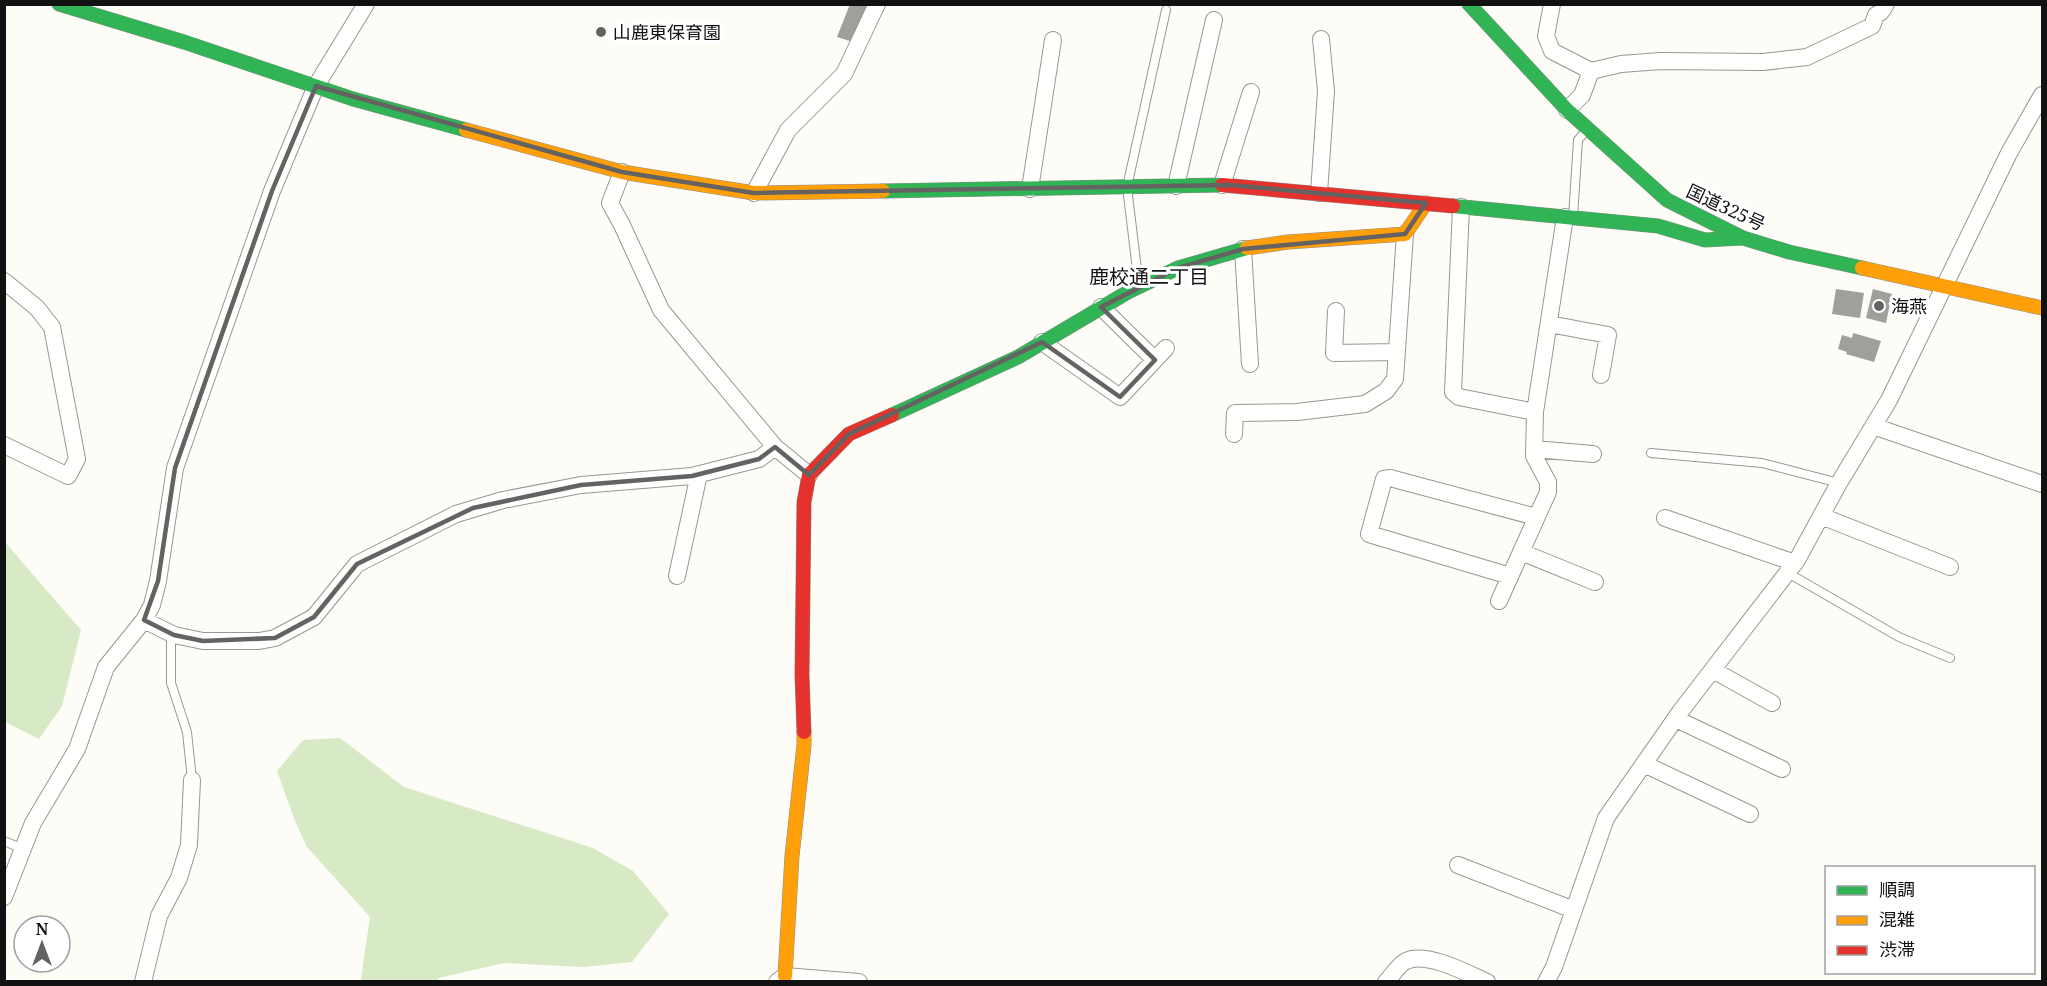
<svg xmlns="http://www.w3.org/2000/svg" width="2047" height="986" viewBox="0 0 2047 986" font-family="'Noto Serif','Noto Sans JP',serif">
<rect width="100%" height="100%" fill="#fdfcf7"/>
<!-- forest -->
<path fill="#d8eac5" d="M4 541 81 630 62 706 39 739 5 722Z
M340 738 404 787 593 848 633 871 669 914 632 962 584 967 504 963 439 978 436 981H359L361 979 370 917 307 847 295 821 277 771 303 740Z"/>
<!-- building -->
<path fill="#a19f9c" d="M850 4H873L853 42 837 37Z
M1836 289 1864 293 1860 318 1832 314Z
M1873 289 1892 294 1886 323 1866 318Z
M1853 333 1881 341 1874 362 1846 354 1847 352 1838 349 1842 335 1852 338Z"/>
<g fill="none" stroke-linecap="round" stroke-linejoin="round">
<!-- lane casing -->
<g stroke="#979795" stroke-width="10">
<path id="lane" d="M1573 217 1578 140 1584 133
M1139 286 1127 187 1166 10
M1651 453 1762 463 1839 483
M1788 573 1899 637 1950 658
M171 634V683L187 732 192 780
M4 841 23 849"/>
</g>
<!-- street casing -->
<g stroke="#979795" stroke-width="18">
<path id="street" d="M1552 4 1546 36 1552 51 1591 71
M1567 110 1582 95 1591 71 1621 64 1661 61 1763 62 1807 57 1872 26 1876 15 1881 12 1886 4
M622 172 610 203 622 225 661 310 775 447 809 475
M1222 185 1251 92
M1176 186 1214 20
M1030 189 1053 40
M754 193 788 130 844 74 877 4
M1319 193 1326 91 1321 39
M1461 207 1453 392 1459 397 1535 412
M1243 249 1250 364
M4 281 37 308 52 327 77 459 68 476 4 445
M1101 307 1155 360
M1336 311 1334 353 1397 352
M1549 324 1608 335 1601 375
M1042 342 1120 397 1166 348
M1873 426 2042 484
M1234 434 1235 413 1297 412 1365 404 1386 391 1395 379 1405 234
M1534 449 1593 454
M1821 516 1950 567
M1665 518 1795 563
M1521 552 1595 582
M677 576 699 474
M1510 576 1369 534 1384 479 1390 478 1536 517
M1499 601 1548 492V482L1534 456 1535 412 1565 217
M144 620 174 635 203 641H259L275 638 314 617 357 564 456 514 503 500 581 485 692 476 759 459 775 447
M1713 670 1772 703
M1676 719 1782 769
M1644 764 1750 814
M1458 865 1574 910
M4 897 33 823 77 749 106 667 144 620 152 605 158 581 175 468 272 191 316 86 366 4
M143 982 159 916 179 878 189 845 192 780
M777 982 785 976 859 982
M1386 982C1392 976 1399 964 1406 961 1426 951 1467 973 1487 982
M1546 982 1554 967 1606 818 1680 712 1797 560 1839 483 1889 400 2009 153 2042 95"/>
</g>
<!-- fast casing -->
<g stroke="#8e8d8b" stroke-width="15">
<path id="fast" d="M59 4 184 42 353 99 466 130
M1469 4 1567 110 1667 200 1743 238 1789 252 1862 268
M883 191 1222 185
M1453 206 1658 226 1705 240 1743 238
M892 415 1018 357 1128 292 1178 268 1247 248"/>
</g>
<!-- slow casing -->
<g stroke="#8e8d8b" stroke-width="15">
<path id="slow" d="M466 130 622 172 754 193 883 191
M1247 248 1288 242 1405 234 1426 203
M1862 268 2042 308
M785 976 792 856 804 745V732"/>
</g>
<!-- jam casing -->
<g stroke="#8e8d8b" stroke-width="15">
<path id="jam" d="M1222 185 1453 206
M804 732 802 675 804 502 809 475 849 434 892 415"/>
</g>
<!-- lane -->
<use href="#lane" stroke="#fffffe" stroke-width="8"/>
<!-- street -->
<use href="#street" stroke="#fffffe" stroke-width="16"/>
<!-- fast -->
<use href="#fast" stroke="#30b455" stroke-width="14"/>
<!-- slow -->
<use href="#slow" stroke="#ff9f0a" stroke-width="14"/>
<!-- jam -->
<use href="#jam" stroke="#e5322d" stroke-width="14"/>
</g>
<!-- marked area -->
<path fill="none" stroke="#646362" stroke-width="4.5" stroke-linejoin="round" d="M316 86 622 172 754 193 1230 185 1426 203 1405 234 1243 249 1178 268 1101 307 1155 360 1120 397 1042 342 849 434 809 475 775 447 759 459 692 476 581 485 473 508 357 564 314 617 275 638 203 641 174 635 144 620 158 581 175 468 272 191Z"/>
<!-- markers -->
<g fill="#646362" stroke="#fff" stroke-width="2">
<circle cx="601" cy="32" r="6"/>
<circle cx="1879" cy="306" r="6"/>
</g>
<g text-anchor="middle" dominant-baseline="central" stroke-width="6" stroke-linejoin="round" paint-order="stroke">
<!-- poi labels -->
<g font-size="18" fill="#111" stroke="#fff" text-anchor="start">
<text x="613" y="32">山鹿東保育園</text>
<text x="1891" y="306">海燕</text>
</g>
<!-- street labels -->
<g font-size="18" fill="#111" stroke="#fff">
<text transform="translate(1726 207) rotate(25)">国道325号</text>
</g>
<!-- neighbourhood labels -->
<g font-size="20" fill="#111" stroke="#fff">
<text x="1149" y="276">鹿校通二丁目</text>
</g>
</g>
<!-- border -->
<rect width="2047" height="986" fill="none" stroke="#111111" stroke-width="12"/>
<!-- legend -->
<rect x="1825" y="866" width="210" height="108" fill="#ffffff" stroke="#a0a0a0" stroke-width="1.5"/>
<rect x="1837" y="886" width="30" height="9" fill="#30b455" stroke="#a0a0a0" stroke-width="1.5"/>
<text x="1879" y="896" font-size="18" fill="#111111">順調</text>
<rect x="1837" y="916" width="30" height="9" fill="#ff9f0a" stroke="#a0a0a0" stroke-width="1.5"/>
<text x="1879" y="926" font-size="18" fill="#111111">混雑</text>
<rect x="1837" y="946" width="30" height="9" fill="#e5322d" stroke="#a0a0a0" stroke-width="1.5"/>
<text x="1879" y="956" font-size="18" fill="#111111">渋滞</text>
<!-- north arrow -->
<g transform="translate(42 944)"><circle r="28" fill="#ffffff" stroke="#a0a0a0" stroke-width="1.5"/>
<path d="M0-4.5L10 22L0 15L-10 22Z" fill="#646362"/>
<text y="-9" font-size="16" font-weight="bold" text-anchor="middle" fill="#111111">N</text>
</g>
</svg>
